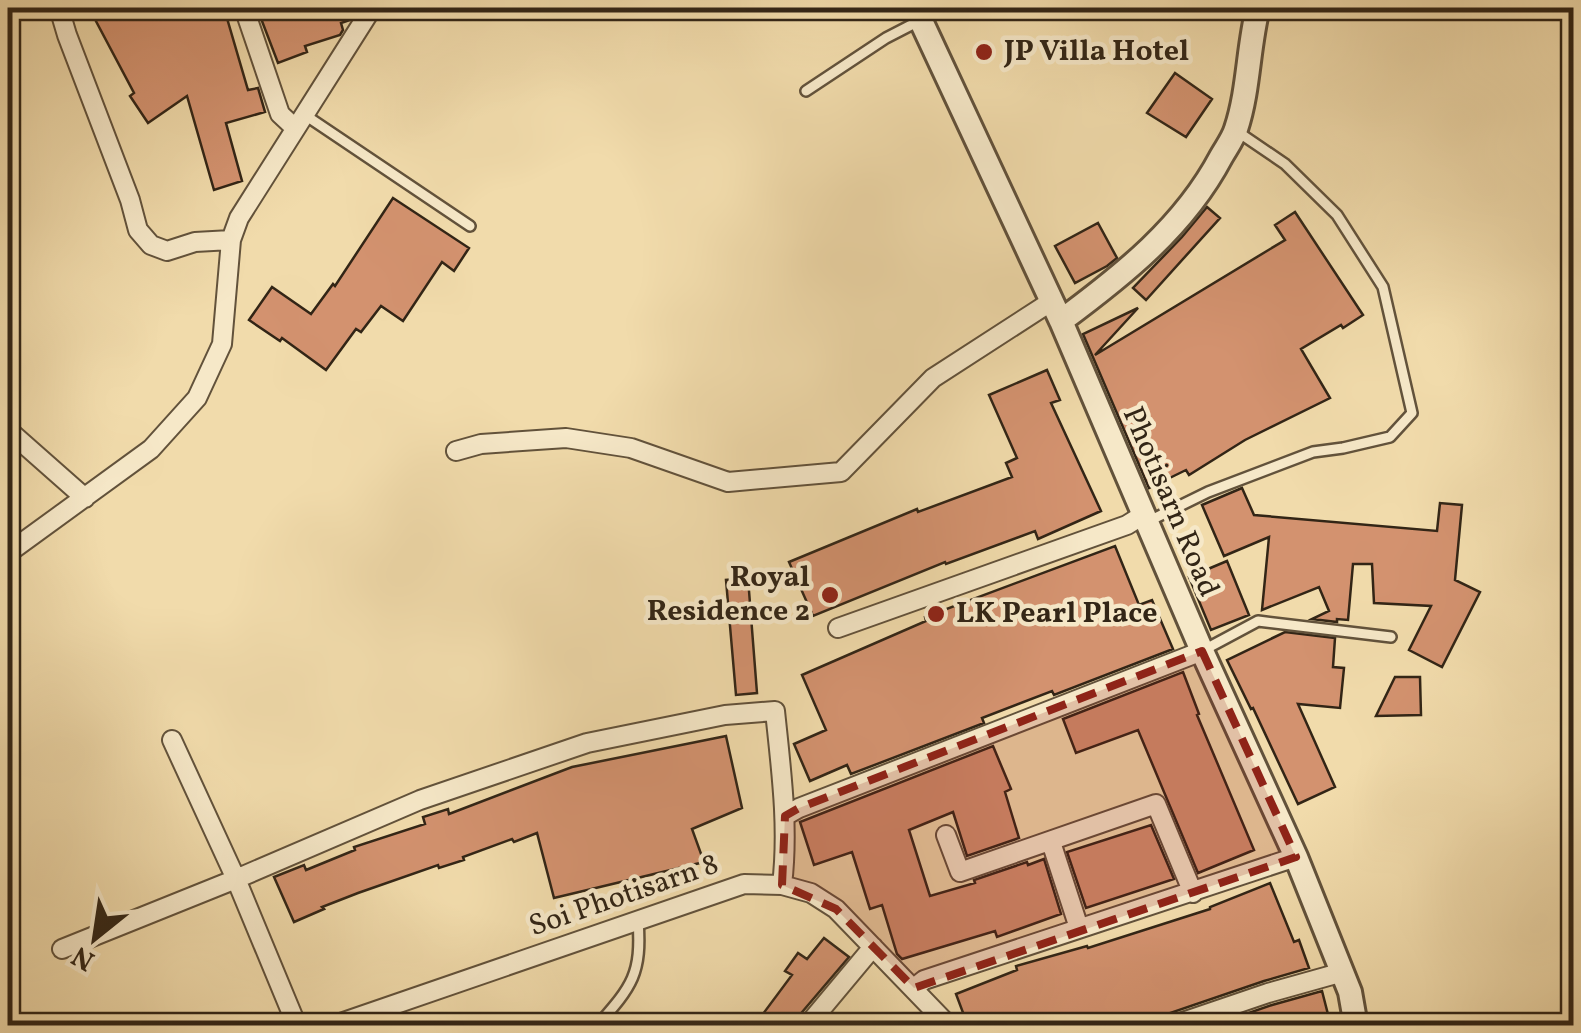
<svg xmlns="http://www.w3.org/2000/svg" width="1581" height="1033" viewBox="0 0 1581 1033" font-family="Vollkorn,serif">
<rect width="100%" height="100%" fill="#f1dbab"/>
<filter id="stains"><feTurbulence type="fractalNoise" baseFrequency=".002" numOctaves="4"/><feColorMatrix values="0 0 0 0 .2 0 0 0 0 .09 0 0 0 0 .02 0 0 0 .5 -.17"/></filter>
<radialGradient id="worn" r=".72"><stop offset=".6" stop-color="#630" stop-opacity="0"/><stop offset="1" stop-color="#630" stop-opacity=".3"/></radialGradient>
<!-- building -->
<path fill="#d3926f" stroke="#322516" stroke-width="2.5" d="M89 8H224L248 90 258 88 265 112 226 123 242 181 214 190 187 96 148 123 130 96 134 93Z
M257 8H358L350 20 341 23 343 30 340 35 305 46 307 52 278 63Z
M1175 73 1212 99 1186 137 1147 113Z
M393 198 469 248 454 271 442 262 403 321 381 306 361 332 356 329 326 370 282 338 280 341 249 320 272 287 311 314 333 284 335 286Z
M1207 207 1220 218 1146 300 1133 288 1182 237Z
M1295 212 1363 315 1343 328 1341 325 1301 349 1330 398 1245 440 1189 475 1186 470 1149 488 1083 334 1138 308 1095 355 1285 240 1275 225Z
M1098 223 1117 258 1107 266 1075 283 1055 246Z
M1047 370 1060 400 1051 403 1101 511 1038 539 1035 531 946 564 945 562 813 616 789 562 917 509 918 512 1012 477 1006 463 1017 458 989 395Z
M1242 488 1254 515 1437 531 1440 503 1462 505 1455 580 1480 592 1442 667 1409 650 1431 606 1374 603 1372 564H1353L1348 620 1337 619V622L1312 619 1329 611 1319 587 1262 610 1269 537 1224 556 1202 505Z
M1115 546 1139 605 1152 600 1173 649 1054 695 1052 691 982 718 984 723 851 774 847 765 810 781 794 744 826 730 802 675 926 621 925 617Z
M1227 561 1249 615 1211 630 1189 577Z
M748 578 757 693 736 695 726 580Z
M1285 632 1335 638 1333 667 1344 668 1340 708 1298 704 1335 787 1298 804 1253 708 1251 709 1227 660Z
M1183 672 1199 714 1197 715 1254 850 1198 873 1138 730 1076 753 1063 719Z
M1395 677H1420L1421 715 1376 716Z
M726 736 742 808 692 829 704 862 554 898 537 833 514 842 512 839 463 857 464 860 439 868 438 865 358 893 322 907 324 909 294 922 274 877 304 865 306 870 355 850 354 847 425 824 423 817 448 809 449 814 572 767Z
M993 746 1011 789 1005 792 1019 838 967 856 953 812 909 830 930 896 975 883 974 880 1027 862 1028 865 1044 859 1061 914 997 937 995 931 902 959 897 954 882 905 870 909 852 852 814 865 800 822Z
M1151 825 1174 879 1086 908 1067 852Z
M1270 883 1294 942 1299 940 1309 968 1264 981 1167 1014 1161 1019 1159 1026H968L956 994 1017 970 1016 966 1087 946 1088 948 1210 909V907Z
M824 938 849 957 797 1018 795 1026H754L792 975 785 971 798 953 807 959Z
M1322 991 1331 1026H1211L1272 1005Z"/>
<g fill="none" stroke-linecap="round" stroke-linejoin="round">
<!-- service casing -->
<g stroke="#62523b" stroke-width="14">
<path id="service" d="M806 91 886 38 919 21
M305 115 470 226
M1149 521 1208 492 1313 452 1343 448 1390 437 1412 413 1383 287 1337 215 1285 164 1238 132
M1202 651 1258 621 1391 637
M597 1026C632 986 642 975 638 920"/>
</g>
<!-- minor casing -->
<g stroke="#62523b" stroke-width="22">
<path id="minor" d="M59 8 67 35 130 200 138 230 151 245 167 251 195 242 231 240
M244 8 280 114 295 128
M8 430 85 498
M456 451 481 444 566 438 631 448 728 482 841 472 933 378 1052 301
M8 553 151 449 197 398 222 344 231 240 239 218 372 8
M838 628 1127 525 1143 515
M172 740 236 879 297 1026
M785 816 799 808 1202 651
M946 835 960 872 1156 804 1193 893
M1051 842 1079 928
M62 949 236 879 420 800 587 743 725 715 775 711C781 769 789 827 782 885
M914 988 924 980 1296 857
M332 1026 744 884 782 885 811 893 836 909 949 1026
M807 1026 873 947
M1171 1026 1268 993 1343 972"/>
</g>
<!-- tertiary casing -->
<g stroke="#62523b" stroke-width="28">
<path id="tertiary" d="M915 8 1061 321 1202 651 1296 857 1350 992 1356 1026
M1061 321C1123 275 1184 227 1221 157 1226 148 1233 139 1236 129 1249 90 1248 47 1258 8"/>
</g>
<!-- service -->
<use href="#service" stroke="#f6e8c8" stroke-width="9"/>
<!-- minor -->
<use href="#minor" stroke="#f6e8c8" stroke-width="18"/>
<!-- tertiary -->
<use href="#tertiary" stroke="#f6e8c8" stroke-width="22"/>
</g>
<!-- marked area -->
<path fill="#8f2418" fill-opacity="0.2" stroke="#8f2418" stroke-width="8" stroke-dasharray="20 12" stroke-linejoin="round" d="M1202 651 1296 857 914 988 836 909 782 885 785 816 799 808Z"/>
<!-- markers -->
<g fill="#8f2418" stroke="#f6e8c8" stroke-width="4">
<circle cx="984" cy="52" r="10"/>
<circle cx="830" cy="595" r="10"/>
<circle cx="936" cy="614" r="10"/>
</g>
<g text-anchor="middle" dominant-baseline="central" stroke-width="9" stroke-linejoin="round" paint-order="stroke">
<!-- poi labels -->
<g font-size="30" font-weight="bold" fill="#322516" stroke="#f6e8c8" text-anchor="start">
<text x="1004" y="52">JP Villa Hotel</text>
<text x="810" y="578" text-anchor="end">Royal<tspan x="810" dy="34">Residence 2</tspan></text>
<text x="956" y="614">LK Pearl Place</text>
</g>
<!-- street labels -->
<g font-size="30" fill="#322516" stroke="#f6e8c8">
<text transform="translate(1170 502) rotate(67)">Photisarn Road</text>
<text transform="translate(624 896) rotate(-19)">Soi Photisarn 8</text>
</g>
</g>
<!-- margin -->
<rect width="1581" height="1033" fill="none" stroke="#f1dbab" stroke-width="40"/>
<rect x="10" y="10" width="1561" height="1013" fill="none" stroke="#322516" stroke-width="5"/>
<rect x="20" y="20" width="1541" height="993" fill="none" stroke="#322516" stroke-width="2.5"/>
<!-- north arrow -->
<g transform="translate(95 938) rotate(210)" stroke="#f6e8c8" stroke-width="8" paint-order="stroke">
<path d="M0-8L18 38L0 25L-18 38Z" fill="#322516"/>
<text y="-15" font-size="28" font-weight="bold" text-anchor="middle" fill="#322516">N</text>
</g>
<rect width="100%" height="100%" filter="url(#stains)"/>
<rect width="100%" height="100%" fill="url(#worn)"/>
</svg>
